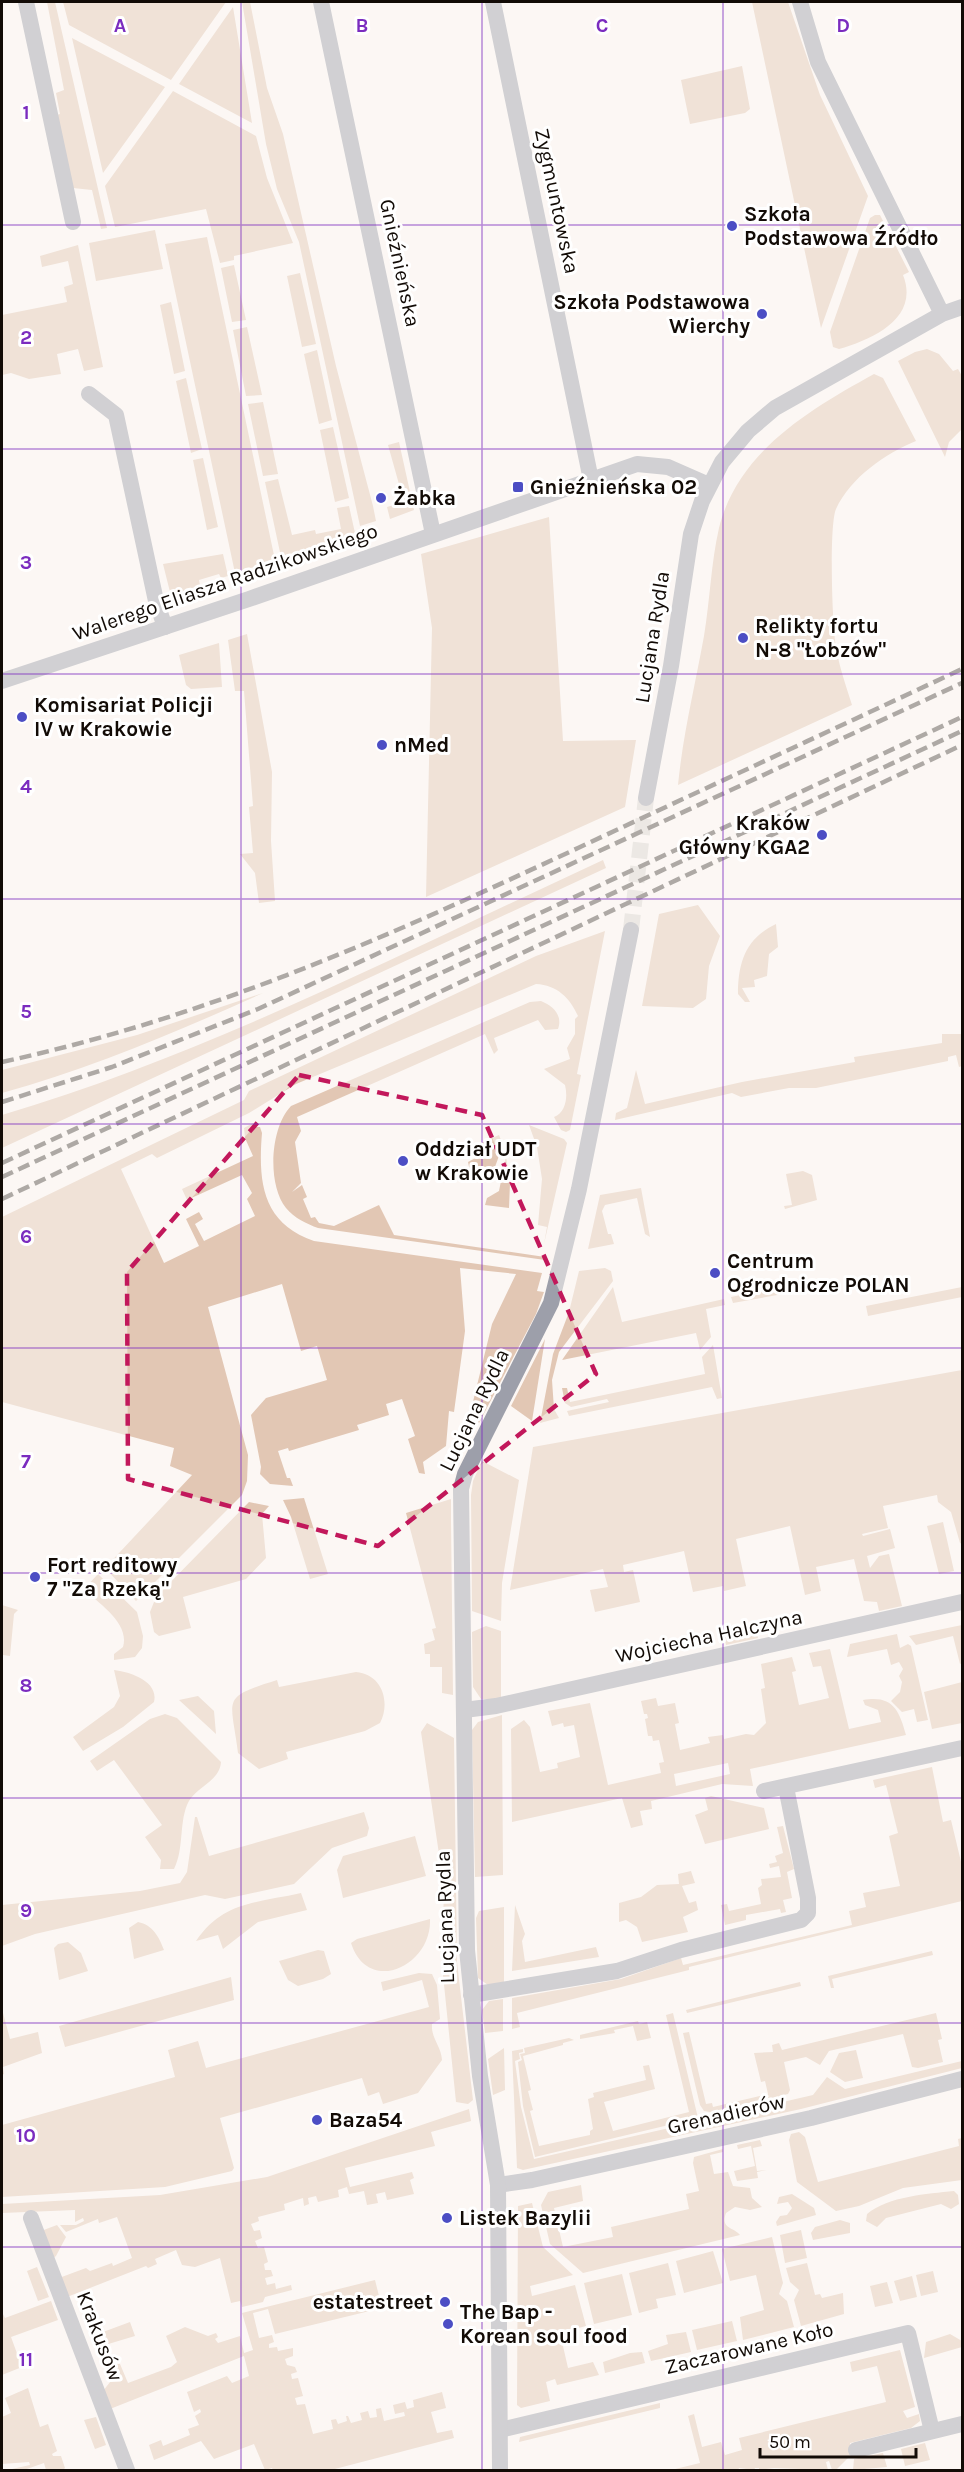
<svg xmlns="http://www.w3.org/2000/svg" width="964" height="2472" viewBox="0 0 964 2472" font-family="Karla,sans-serif">
<rect width="100%" height="100%" fill="#fcf7f4"/>
<!-- green -->
<path fill="#e2c7b4" fill-rule="evenodd" d="M47 2H55L107 228 101 229 92 190 73 188 54 116 60 114 56 93 64 90Z
M63 2H226L171 80 69 25Z
M242 2H250L267 88 283 134 336 366 373 506 376 521 360 526 299 242 277 189 266 144Z
M752 2H788L820 95 868 196 821 328Z
M233 7 252 123 179 84Z
M72 38 165 87 103 173Z
M742 66 750 109 745 113 690 124 681 80Z
M173 91 256 136 267 178 293 243 234 256V260L220 263 206 209 115 227 105 186Z
M875 215H880L909 272 903 275C920 318 873 339 839 349L833 347 830 332 870 218Z
M155 230 163 269 96 281 89 243Z
M207 237 275 560 235 573 165 244Z
M78 245 103 367 84 371 78 349 57 354 61 374 29 379 11 373 2 375V315L67 302 64 287 73 284 68 261 42 267 40 256Z
M234 265 246 320 232 322 221 268Z
M300 273 316 344 302 347 287 276Z
M171 302 185 371 174 374 160 305Z
M247 327 262 395 246 396 233 330Z
M927 349 939 354 953 371 958 369 962 376V429L949 442 945 457 898 361 915 352Z
M317 350 332 420 319 424 304 354Z
M874 374 883 378 916 441C885 454 851 477 836 509 829 525 832 626 836 647 839 666 846 686 852 705L678 785C683 734 695 686 704 636 710 600 711 563 719 528 738 451 811 409 874 374Z
M186 378 202 449 191 453 176 381Z
M263 402 278 474 263 476 248 404Z
M333 427 349 498 335 502 320 430Z
M399 442 414 510 390 519 387 507 404 502 388 445Z
M203 458 218 527 207 530 193 460Z
M278 479 292 535 315 530 316 534 341 529 337 508 349 506 355 533 281 557 265 482Z
M549 517 563 741 636 740 625 807 426 897 432 628 421 554Z
M223 554 228 576 221 578 219 574 199 580 200 585 171 596 163 564Z
M247 634 272 772 271 841 275 901 259 903 255 873 240 854 253 853 249 807 253 806 244 691H235L228 640Z
M219 643 222 687 191 689 186 685 179 655Z
M603 860 606 868 2 1148V1115C210 1053 406 951 603 860Z
M698 905 720 936 709 966 706 999 693 1008 642 1006 659 914Z
M776 924 778 947 769 954 767 976 754 980 755 987 742 988 750 1002H745L738 994C738 962 746 938 776 924Z
M605 931 577 1074 581 1075 570 1130 566 1132 561 1130 554 1117C566 1112 568 1097 565 1085L544 1069 570 1059 567 1048 575 1034V1019L578 1016C570 998 557 985 536 984L296 1084 249 1113 157 1158 152 1154 121 1169 164 1263 199 1246 186 1219 199 1212 203 1219 195 1224 204 1241 255 1216 247 1199 252 1193 242 1175 187 1200 182 1189 253 1156 245 1138 244 1128 253 1123 254 1127H260L262 1133C258 1182 262 1223 314 1241L542 1273 537 1291 544 1292 536 1314 479 1423 470 1414 492 1324 516 1274 460 1268 465 1331 454 1412 449 1411 446 1446 423 1462 425 1474 419 1473 408 1439 415 1436 402 1399 386 1404 389 1415 357 1425 359 1430 289 1451 288 1448 278 1451 287 1478H290L293 1486 270 1484 260 1474 261 1467 251 1415 266 1398 327 1380 317 1346 301 1351 282 1284 208 1307 248 1455 247 1481 242 1495 136 1601 105 1568 192 1475 170 1466 174 1448 2 1402V1217L244 1100 249 1091 536 956Z
M263 993C177 1032 92 1068 2 1093V1070L137 1035Z
M541 1001C553 1006 563 1015 558 1029L545 1030 538 1020 494 1038 498 1050 494 1054 485 1034 297 1117 301 1131 295 1142 301 1183 292 1192 302 1185 307 1197 303 1199 311 1218 315 1217 319 1223 334 1226 379 1205 394 1235 545 1257V1260L318 1228C307 1224 294 1218 286 1208 267 1184 270 1128 291 1106L530 1002Z
M942 1034H962V1066L959 1067 956 1055 948 1057V1061L816 1088H789L741 1097 732 1093 615 1120 616 1113 627 1108 636 1070 645 1104 742 1082 855 1062 854 1057 942 1043Z
M529 1125 564 1139 567 1143 544 1244 547 1227 538 1225 542 1179 537 1147Z
M499 1135 503 1145 492 1175 479 1180 470 1171 468 1162 483 1154 479 1144Z
M506 1156 510 1183 509 1208 485 1205 487 1198 499 1191Z
M803 1171 812 1175 817 1200 785 1209 784 1206 792 1205 786 1174Z
M641 1188 650 1237 645 1234 637 1198 605 1205 602 1211 608 1234H611L614 1244 588 1249 600 1195Z
M605 1268 611 1271 613 1281 559 1352 552 1380 554 1409 559 1418 540 1423 553 1354 569 1312 579 1271Z
M815 1280 816 1288 733 1303 731 1297Z
M613 1287 622 1322 724 1299 725 1305 706 1309 711 1337 700 1350 696 1333 562 1360Z
M962 1287V1297L868 1316 866 1306Z
M545 1339 532 1421 511 1406Z
M713 1345 722 1398 717 1399 712 1387 569 1416 567 1411 609 1402 607 1399 571 1407 565 1403 562 1388H567L570 1402 705 1374 702 1357Z
M962 1370V1544L960 1543 951 1512 938 1502 937 1495 883 1506 888 1528 862 1534 863 1536 890 1529 895 1548 867 1556 870 1568 879 1556 889 1554 902 1606 879 1611 877 1602 864 1601 854 1559 816 1567 821 1591 805 1595 790 1526 736 1539 746 1586 724 1591 723 1586 693 1592 684 1551 623 1565 624 1572 633 1570 640 1602 595 1612 590 1590 608 1587 603 1569 510 1590 533 1447Z
M482 1461 519 1480 502 1583 501 1621 472 1611 471 1495 473 1481Z
M304 1498 328 1574 310 1579 291 1517 283 1500Z
M451 1499V1519L453 1695 442 1693V1667H430V1654H425L424 1644 435 1640 432 1629 436 1628 406 1513Z
M249 1502 269 1506 262 1514 266 1558 246 1579 183 1597 191 1628 159 1636 154 1632 150 1612 156 1597Z
M943 1522 954 1571 939 1574 927 1526Z
M98 1574 137 1612 143 1636 142 1648 135 1657 114 1660V1654L123 1647C130 1623 99 1604 84 1589Z
M2 1605 18 1610 14 1614 10 1656 3 1655Z
M754 1623 758 1638 726 1645 723 1630Z
M962 1625V1663L960 1664 953 1636 916 1645 909 1636Z
M486 1626 501 1631V1699H481L473 1687 472 1632Z
M897 1634 900 1648 908 1644 911 1646 928 1720 917 1722 914 1709 902 1712 891 1701 900 1692 902 1682 899 1676 903 1669 899 1662 891 1665 887 1649 847 1657 850 1644Z
M830 1649 849 1729 881 1722 878 1710 865 1705 863 1700C892 1695 899 1709 906 1735L750 1769 753 1786 722 1784 651 1801 652 1809 640 1811 643 1825 631 1828 622 1798 512 1822 511 1729 524 1720 530 1727 540 1772 558 1768 557 1763 580 1757 574 1725 564 1727 563 1723 552 1726 548 1711 590 1703 608 1785 661 1773 659 1763 664 1762 659 1740 653 1741 652 1736H648L645 1719 648 1718 647 1714H644L641 1701 656 1698 658 1706 675 1703 679 1723 675 1724 680 1750 710 1743 708 1737 723 1735 724 1739 746 1734 754 1735 766 1723 761 1689 765 1688 761 1664 792 1657 796 1671 792 1672 799 1705 829 1698 821 1666 813 1667 809 1653ZM728 1763 730 1774 676 1786 674 1774Z
M114 1670C130 1672 159 1681 154 1702L123 1727 83 1751 73 1737 114 1707 120 1696Z
M356 1672C382 1674 391 1702 380 1723L365 1731 286 1752 288 1759 259 1769 238 1753C231 1697 220 1698 277 1680L279 1687Z
M962 1682V1723L932 1729 924 1692Z
M198 1696 214 1711 216 1734 179 1700Z
M165 1714 177 1718 221 1762C220 1782 194 1787 187 1805 179 1825 184 1849 174 1869H160L161 1860 145 1837 162 1825 114 1760 97 1771 90 1761 150 1719Z
M502 1715 503 1875 475 1877 472 1730 478 1722Z
M427 1723 454 1738 457 1962 473 2100 468 2104 456 2102 442 1965 444 1888 421 1732Z
M932 1767 943 1822 951 1820 962 1866V1901L689 1967V1970L517 2013 520 2027 512 2029V1998L621 1979 681 1958 683 1965 852 1925 849 1911 866 1907 863 1893 900 1886 889 1836 898 1833 886 1785 875 1788 873 1780Z
M711 1796 764 1808 769 1829 705 1844 695 1815 708 1810 705 1798Z
M364 1812 369 1828 367 1836 332 1848 294 1884 225 1899 205 1895 35 1934 2 1946V1905L140 1891 180 1883 187 1872 195 1817H197L209 1856Z
M783 1826 794 1869 787 1872 792 1898 783 1900 786 1912 781 1913 780 1909 746 1915V1920L725 1925 721 1905 727 1904 729 1911 761 1904 758 1888 762 1885 761 1879 781 1877 779 1866 770 1868 769 1864 777 1862 775 1856 783 1853 777 1827Z
M415 1836 426 1876 343 1898 337 1870 343 1856Z
M691 1871 695 1883 682 1886 689 1903 696 1901 698 1910 683 1917 688 1932 642 1942 637 1927 626 1920 619 1922V1903L641 1897 657 1885 679 1884 678 1874Z
M301 1893 307 1910 258 1922 223 1949 218 1935 196 1941C223 1901 257 1903 301 1893Z
M515 1905 525 1934 522 1941 525 1962 596 1947 599 1957 512 1971Z
M504 1907V1982L488 1985 478 1978 476 1918 479 1911Z
M430 1919C432 1966 368 1996 351 1943L357 1939Z
M138 1922C153 1925 159 1937 164 1950L134 1959 129 1928Z
M68 1942 81 1953 88 1971 59 1980 54 1948 58 1944Z
M318 1950 324 1951 331 1974 323 1979 298 1986 288 1980 279 1961Z
M932 1951 933 1955 832 1979 834 1988H831L828 1976Z
M419 1973 432 1974 437 1985 440 2019 432 2024C431 2039 441 2045 442 2060L418 2093 383 2104 379 2092 368 2096 362 2078 220 2118 234 2168 232 2171 165 2187 2 2197V2125L175 2077 168 2050 198 2041 206 2068 429 2007 422 1980 383 1991 381 1982Z
M231 1977 234 2000 65 2047 59 2026Z
M800 1982 801 1986 687 2013 686 2010Z
M503 1999V2031L485 2033 482 2010 489 2001Z
M2 2009 10 2039 38 2032 42 2053 3 2067 4 2074 2 2075Z
M673 2013 698 2118 535 2157 523 2106 518 2062 522 2060 520 2054 525 2053 524 2048 569 2038 574 2040 563 2043V2045L523 2056 531 2090 528 2091 533 2110 530 2111 539 2146 590 2135V2131L593 2129 588 2099 594 2097 593 2093 646 2080 643 2066 649 2065 655 2089 604 2102 613 2131 689 2112 666 2015Z
M936 2013 942 2039 938 2040 943 2062 918 2068 912 2067 903 2034 829 2051 820 2065 806 2057 784 2062 790 2090 788 2094 710 2112 704 2111 700 2105 683 2033 689 2032 706 2104 712 2103 713 2107 768 2094 765 2081 761 2082 754 2053 773 2052 772 2045 779 2043 782 2050Z
M638 2021 639 2024 647 2022 651 2038 637 2041 633 2026 614 2030 615 2033 580 2039V2035Z
M504 2048 505 2090 493 2095 488 2059Z
M523 2049V2052L519 2053 520 2059 515 2061 521 2107 534 2159 813 2095 827 2077 845 2089 962 2061V2068L801 2109 523 2170 517 2168 512 2051Z
M856 2050 863 2078 845 2082 830 2072 839 2053Z
M469 2109 471 2121 431 2132 435 2146 345 2168 350 2187 412 2172 414 2178 410 2180 414 2194 387 2200 385 2192 376 2194 378 2203 367 2205 364 2191 349 2194 347 2187 338 2190 339 2197 318 2202 316 2196 308 2198 309 2204 304 2206 303 2198 284 2204 285 2210 258 2217 259 2221 251 2224 254 2231 260 2230 262 2238 255 2241 258 2248 264 2247 268 2262 264 2264 265 2270H271L273 2276 265 2278 267 2285 275 2283 276 2289 291 2285 292 2290 265 2297 263 2302 242 2307 240 2301 231 2303 220 2258 195 2267 182 2265 176 2250 155 2259 157 2264 148 2268 146 2266 67 2297 59 2278 86 2268 90 2271 112 2263 113 2266 132 2258 117 2217 99 2223 98 2219 66 2232 60 2225H76L84 2221 83 2218 75 2222V2210L2 2213V2204L160 2195 267 2177Z
M799 2132 805 2137 818 2182 959 2146 958 2139 962 2138V2180L903 2188 859 2206 836 2211 797 2182 789 2140 791 2134Z
M760 2140 762 2146 753 2148 757 2171 767 2170 757 2172 758 2178 737 2181 734 2171 755 2166 751 2146 738 2149 737 2145Z
M723 2149V2152L710 2155 714 2174 728 2172 733 2186 750 2188 752 2198 762 2207 750 2210 735 2207 726 2213C720 2229 734 2227 740 2235L583 2273 550 2244 541 2205 548 2192 581 2185 583 2201 554 2208 563 2247 613 2237 611 2227 689 2209 686 2194 699 2191 693 2163 694 2157Z
M954 2191 958 2195 959 2204 951 2209 941 2204 886 2218 877 2227 866 2221 867 2214C889 2196 927 2194 954 2191Z
M792 2194 814 2208 816 2215 777 2226 776 2222 780 2216 787 2215 792 2208 788 2202 777 2204 779 2197Z
M532 2203 543 2247 573 2275 530 2286 532 2296 575 2285 586 2326 560 2333 568 2368 593 2362 599 2375 557 2385 555 2379 546 2382 550 2401 521 2408 517 2405 518 2206Z
M840 2220 850 2223V2233L813 2240 811 2233 815 2227Z
M57 2225 66 2237 56 2256 52 2259 41 2231Z
M801 2230 807 2258 785 2263 780 2235Z
M772 2237 783 2283 779 2294 787 2301 794 2327 743 2340 740 2317 764 2310 756 2275 730 2281 722 2249Z
M713 2251 723 2283 684 2293 676 2261Z
M668 2263 676 2295 656 2299 658 2308 639 2313 629 2273Z
M807 2263 815 2295 820 2294 822 2298 843 2293 844 2314 801 2326 794 2300 799 2290 790 2282 786 2268Z
M37 2267 49 2297 38 2301 27 2271Z
M933 2271 938 2292 921 2296 916 2275Z
M622 2274 632 2315 594 2324 584 2283Z
M912 2276 917 2297 900 2301 894 2281Z
M375 2280 382 2308 275 2334 268 2309 253 2313 259 2338 272 2335 274 2342 269 2344V2348L277 2347 278 2351 293 2348V2356L285 2359 287 2365 295 2367 297 2372 291 2374 292 2379 298 2378 303 2396 295 2398 297 2405 305 2404 313 2434 333 2429 331 2420 336 2419 338 2424 347 2421 346 2416H348L351 2423 362 2420 360 2413 368 2411 370 2418 377 2417 376 2409 381 2408 384 2421 405 2416 404 2412 395 2414 393 2405 405 2402 407 2409 414 2407 413 2400 442 2392 446 2408 431 2412 437 2433 452 2430 454 2438 331 2470H273L272 2468 265 2470 254 2444 214 2459 201 2441 154 2460 149 2445 161 2440 163 2446 190 2435 188 2429 199 2425 195 2416 201 2412 200 2409 194 2412 187 2392 227 2376 232 2383 249 2376 244 2356 110 2409 103 2391 114 2377 110 2364H120L128 2383 171 2367 177 2362 166 2336 185 2327 208 2336 216 2333 218 2337 215 2339 218 2343 240 2336 244 2353 253 2350 242 2313Z
M887 2282 893 2303 875 2307 870 2286Z
M51 2301 58 2320 11 2337 22 2367 2 2375V2312L5 2318Z
M732 2321 737 2341 697 2350 692 2330Z
M130 2322 135 2336 95 2348 90 2335 97 2332 99 2338 104 2336 103 2332Z
M686 2332 691 2352 651 2361 648 2351 668 2344 666 2335Z
M950 2334 962 2341V2347L924 2358 926 2342Z
M900 2350 915 2407 903 2411 907 2418 919 2414 920 2421 911 2428 850 2443 852 2454 836 2470H832L829 2461 826 2462 828 2470 774 2468 759 2470V2468H755L754 2470 739 2468 738 2470H671L700 2463 688 2416 694 2414 702 2447 721 2442 725 2455 742 2450 739 2438 886 2402 877 2366 852 2372 850 2362Z
M642 2352 645 2363 605 2373 603 2362 630 2353Z
M28 2388 40 2427 48 2424 57 2451 52 2454 53 2456H61L65 2468 63 2470H46L44 2463 24 2470 12 2469 30 2465 29 2462 2 2464V2417L11 2413 5 2398Z
M660 2403V2408L519 2442 520 2437Z
M96 2417 106 2445 95 2449 84 2420Z
M925 2443 930 2460 905 2466 901 2449Z
M883 2453 887 2467 853 2470 854 2459Z"/>
<g fill="none" stroke-linecap="round" stroke-linejoin="round">
<!-- tertiary-tunnel -->
<path stroke="#d9d4d0" stroke-width="16" stroke-dasharray="16 8" stroke-linecap="butt" d="M631 930 646 798"/>
<!-- minor -->
<path stroke="#9d9faa" stroke-width="16" d="M26 2 73 222
M321 2 433 534
M493 2 591 480
M89 394 116 415 156 601 165 627
M464 1710 496 1706 962 1602
M764 1791 962 1748
M471 1995 617 1971 681 1950 801 1920 808 1913V1898L786 1787
M498 2185 532 2180 811 2118 962 2079
M31 2218 127 2470
M500 2430 908 2333 932 2431
M856 2450 962 2424"/>
<!-- tertiary -->
<path stroke="#9d9faa" stroke-width="16" d="M800 2 818 62 942 314
M2 681 249 599 637 464 668 467 709 485
M646 798 671 666 691 534 702 501 722 462 748 431 775 408 942 314 962 307
M500 2470 498 2185 480 2076 467 1950 461 1489 465 1474 551 1303 579 1189 631 930"/>
<!-- rail -->
<path stroke="#514b46" stroke-width="4.5" stroke-dasharray="12 6" stroke-linecap="butt" d="M2 1062C209 1017 387 937 578 848 706 788 834 729 962 669
M2 1102 112 1067 258 1009 962 683
M2 1163 962 717
M2 1177 962 731
M2 1199 962 745"/>
</g>
<!-- marked area -->
<path d="M0 0H964V2472H0ZM299 1075 482 1115 596 1374 378 1546 128 1479 127 1272Z" fill="#fcf7f4" fill-opacity=".55" fill-rule="evenodd"/>
<path fill="none" stroke="#c2185b" stroke-width="4.5" stroke-dasharray="12 8" stroke-linejoin="round" d="M299 1075 482 1115 596 1374 378 1546 128 1479 127 1272Z"/>
<!-- grid -->
<path fill="none" stroke="#7b2cbf" stroke-width="1.5" stroke-opacity="0.55" d="M241 2V2470M482 2V2470M723 2V2470M2 225H962M2 449H962M2 674H962M2 899H962M2 1124H962M2 1348H962M2 1573H962M2 1798H962M2 2023H962M2 2247H962"/>
<!-- markers -->
<g fill="#4c4ec4" stroke="#fff" stroke-width="2">
<circle cx="732" cy="226" r="6"/>
<circle cx="762" cy="314" r="6"/>
<rect x="512" y="481" width="12" height="12" rx="3"/>
<circle cx="381" cy="498" r="6"/>
<circle cx="743" cy="638" r="6"/>
<circle cx="22" cy="717" r="6"/>
<circle cx="382" cy="745" r="6"/>
<circle cx="822" cy="835" r="6"/>
<circle cx="403" cy="1161" r="6"/>
<circle cx="715" cy="1273" r="6"/>
<circle cx="35" cy="1577" r="6"/>
<circle cx="317" cy="2120" r="6"/>
<circle cx="447" cy="2218" r="6"/>
<circle cx="445" cy="2302" r="6"/>
<circle cx="448" cy="2324" r="6"/>
</g>
<g text-anchor="middle" dominant-baseline="central" stroke-width="6" stroke-linejoin="round" paint-order="stroke">
<!-- street labels -->
<g font-size="21" fill="#120b06" stroke="#fff">
<text transform="translate(557 201) rotate(78)">Zygmuntowska</text>
<text transform="translate(400 263) rotate(78)">Gnieźnieńska</text>
<text transform="translate(225 582) rotate(-19)">Walerego Eliasza Radzikowskiego</text>
<text transform="translate(652 637) rotate(-81)">Lucjana Rydla</text>
<text transform="translate(474 1410) rotate(-64)">Lucjana Rydla</text>
<text transform="translate(709 1636) rotate(-12)">Wojciecha Halczyna</text>
<text transform="translate(445 1917) rotate(-92)">Lucjana Rydla</text>
<text transform="translate(726 2114) rotate(-13)">Grenadierów</text>
<text transform="translate(100 2336) rotate(69)">Krakusów</text>
<text transform="translate(749 2348) rotate(-13)">Zaczarowane Koło</text>
</g>
<!-- poi labels -->
<g font-size="21" font-weight="bold" fill="#120b06" stroke="#fff" text-anchor="start">
<text x="744" y="214">Szkoła<tspan x="744" dy="24">Podstawowa Źródło</tspan></text>
<text x="750" y="302" text-anchor="end">Szkoła Podstawowa<tspan x="750" dy="24">Wierchy</tspan></text>
<text x="530" y="487">Gnieźnieńska 02</text>
<text x="393" y="498">Żabka</text>
<text x="755" y="626">Relikty fortu<tspan x="755" dy="24">N-8 "Łobzów"</tspan></text>
<text x="34" y="705">Komisariat Policji<tspan x="34" dy="24">IV w Krakowie</tspan></text>
<text x="394" y="745">nMed</text>
<text x="810" y="823" text-anchor="end">Kraków<tspan x="810" dy="24">Główny KGA2</tspan></text>
<text x="415" y="1149">Oddział UDT<tspan x="415" dy="24">w Krakowie</tspan></text>
<text x="727" y="1261">Centrum<tspan x="727" dy="24">Ogrodnicze POLAN</tspan></text>
<text x="47" y="1565">Fort reditowy<tspan x="47" dy="24">7 "Za Rzeką"</tspan></text>
<text x="329" y="2120">Baza54</text>
<text x="459" y="2218">Listek Bazylii</text>
<text x="433" y="2302" text-anchor="end">estatestreet</text>
<text x="460" y="2312">The Bap -<tspan x="460" dy="24">Korean soul food</tspan></text>
</g>
</g>
<g font-size="20" text-anchor="middle" font-weight="bold" fill="#7b2cbf" stroke="#fff" stroke-width="6" stroke-linejoin="round" paint-order="stroke">
<text x="120" y="32">A</text>
<text x="362" y="32">B</text>
<text x="602" y="32">C</text>
<text x="843" y="32">D</text>
<text x="26" y="119">1</text>
<text x="26" y="344">2</text>
<text x="26" y="569">3</text>
<text x="26" y="793">4</text>
<text x="26" y="1018">5</text>
<text x="26" y="1243">6</text>
<text x="26" y="1468">7</text>
<text x="26" y="1692">8</text>
<text x="26" y="1917">9</text>
<text x="26" y="2142">10</text>
<text x="26" y="2366">11</text>
</g>
<!-- border -->
<rect width="964" height="2472" fill="none" stroke="#120b06" stroke-width="6"/>
<!-- scale -->
<path d="M760 2448v9h156v-9" fill="none" stroke="#120b06" stroke-width="3"/>
<text x="769" y="2448" font-size="18" fill="#120b06" stroke="#ffffff" stroke-width="4.5" paint-order="stroke">50 m</text>
</svg>
